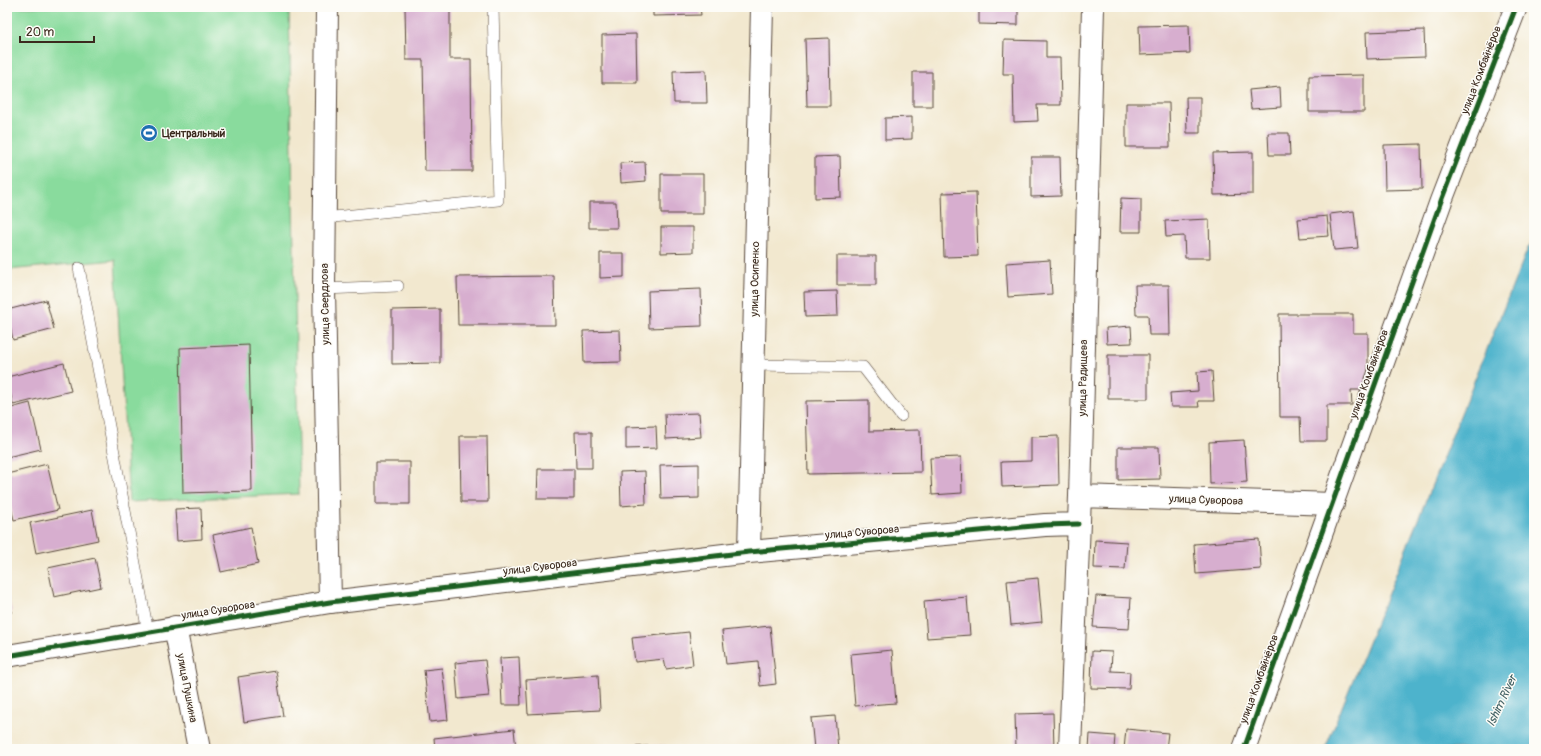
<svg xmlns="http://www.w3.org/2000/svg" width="1541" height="756" viewBox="0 0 1541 756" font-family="Pangolin,sans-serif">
<rect width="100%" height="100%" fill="#fdfcf7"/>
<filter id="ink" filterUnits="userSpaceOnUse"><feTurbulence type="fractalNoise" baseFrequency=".025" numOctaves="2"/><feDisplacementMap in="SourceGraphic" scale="8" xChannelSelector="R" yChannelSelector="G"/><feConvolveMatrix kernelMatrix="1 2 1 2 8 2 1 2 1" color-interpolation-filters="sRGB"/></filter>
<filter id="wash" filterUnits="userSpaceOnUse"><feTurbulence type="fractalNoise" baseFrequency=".012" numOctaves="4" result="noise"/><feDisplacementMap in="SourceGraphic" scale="16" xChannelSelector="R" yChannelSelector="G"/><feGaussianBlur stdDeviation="0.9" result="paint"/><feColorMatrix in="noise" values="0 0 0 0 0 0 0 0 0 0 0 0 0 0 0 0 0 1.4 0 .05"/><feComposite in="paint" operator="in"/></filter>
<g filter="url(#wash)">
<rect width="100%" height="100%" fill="#f2e8cf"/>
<!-- green -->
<path fill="#89db9d" stroke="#62825e" d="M7 7H289L299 494 129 502 115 260 7 270Z"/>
<!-- water -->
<path fill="#4db3cc" stroke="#446e75" d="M1534 238V749H1325L1528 248Z"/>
<g id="blocks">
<!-- building -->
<path fill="#d7aecf" d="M405 7H450V59H471L472 171H425L423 60H406Z
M653 7H700L701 15 653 16Z
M979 8H1018V25L979 24Z
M1189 25 1190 53 1140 55 1139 26Z
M1424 30 1425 57 1367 59 1366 32Z
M636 34 637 83H602V35Z
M829 38 830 106H807L805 39Z
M1004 40 1046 41V58H1060L1061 105H1037L1038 121 1014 122 1013 74H1003Z
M706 70 707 103H674L673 71Z
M913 72H932V106H913Z
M1364 75V112H1309V76Z
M1280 87 1281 107 1251 109 1249 90Z
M1186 97H1200V133H1187Z
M1126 103H1169L1170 147H1126Z
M912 117V139L885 140V118Z
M1268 133H1289L1290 155H1269Z
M1421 144 1422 189 1385 190 1384 145Z
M1253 152V194L1214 195 1213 153Z
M840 156 841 197 815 198V157Z
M1031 157H1060L1061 196 1031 197Z
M645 162 646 181 621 183 620 163Z
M661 174H703V214H661Z
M976 192 978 256 944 257 942 193Z
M1121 198 1141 199V232H1120Z
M589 202H616L617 228H589Z
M1354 211 1358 248 1334 250 1330 214Z
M1327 216 1329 236 1300 238 1298 219Z
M1209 219 1210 258H1185L1184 236 1166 237 1165 221Z
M661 227H693V252L661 253Z
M600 253H624V277L600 278Z
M837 256H876V285H837Z
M1050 260 1052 294 1008 297 1006 263Z
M554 276 555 325H458L457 277Z
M1135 285H1169L1170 335H1149L1148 315H1136Z
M701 289 702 326 649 328 648 291Z
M837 291 838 316 805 317 804 292Z
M46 300 54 329 13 340 7 310Z
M440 309V363L392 364V310Z
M1279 314H1353V333H1368V390H1351L1352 405H1327V441H1301L1300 417H1280Z
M1131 326 1132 343 1107 344 1106 328Z
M620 330 621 362 584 363 583 331Z
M249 345 252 491 183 493 180 348Z
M1108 355H1148V399H1108Z
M64 363 71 391 13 405 7 377Z
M1212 371 1214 401H1198L1199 407H1171L1170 393 1198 391 1197 372Z
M869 400V431L920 430 921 472 808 474 806 401Z
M30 403 41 449 7 457V409Z
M699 413 701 437 666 439 665 414Z
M656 426 657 448 626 449V427Z
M575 432H592V468H576Z
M460 436H487L488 502H461Z
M1058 436 1059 485 1002 487 1001 462 1031 461V437Z
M1244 440 1247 482 1210 484 1209 442Z
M1118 447H1159L1160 479 1118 480Z
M961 457 962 493 932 495 930 458Z
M376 462H410V504H376Z
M47 464 58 510 14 520 7 491V474Z
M699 464V498L661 499 660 465Z
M538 469H574V499H537Z
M645 471 646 504 621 506 620 472Z
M201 508 202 539 177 541 175 509Z
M92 510 98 540 36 553 30 523Z
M251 527 258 564 221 572 213 535Z
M1259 539 1261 569 1196 574 1194 544Z
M1095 540 1127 542 1125 569 1094 568Z
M95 558 101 587 54 597 48 568Z
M1038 578 1042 622 1011 625 1007 581Z
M7 593 12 612 7 613Z
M1096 596 1131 598 1129 629 1093 627Z
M967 597 970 635 927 638 924 601Z
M770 626 776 684 760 686 758 661 726 664 722 631Z
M689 632 693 665 666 669 664 659 635 662 632 638Z
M892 650 896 703 855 706 851 654Z
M1092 651 1112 652 1111 671 1130 672 1129 689 1091 688Z
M519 657 521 705H502L500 658Z
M485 660 489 696 458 699 455 663Z
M442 668 448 720 430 722 424 670Z
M276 671 283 716 244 722 238 677Z
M598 675 600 710 528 714 526 680Z
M1053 713 1054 749H1016L1015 714Z
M835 716 838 749H814L811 718Z
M514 729 516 749H435L434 738Z
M1126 729 1168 733 1166 749H1124Z
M1090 734 1115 736 1114 749H1089Z
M666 745V749H631V747Z"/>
</g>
</g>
<g filter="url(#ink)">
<use href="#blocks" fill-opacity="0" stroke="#564639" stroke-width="1"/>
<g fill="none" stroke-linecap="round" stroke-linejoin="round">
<!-- service casing -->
<g stroke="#564639" stroke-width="12">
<path id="service" d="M324 218 498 200 493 7
M79 268 148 632
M324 289 398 286
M752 365 863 367 901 416"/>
</g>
<!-- minor casing -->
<g stroke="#564639" stroke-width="24">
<path id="minor" d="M1080 496 1333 504
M749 552 762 7
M330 602 749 552 1045 525 1078 524
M175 627 199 749
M1070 749 1080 496 1093 7
M1244 749 1441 201 1516 7"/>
</g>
<!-- tertiary casing -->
<g stroke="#564639" stroke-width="24">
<path id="tertiary" d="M7 656 330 602 324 289 327 7"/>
</g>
<!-- service -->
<use href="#service" stroke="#fff" stroke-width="11"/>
<!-- minor -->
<use href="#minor" stroke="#fff" stroke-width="22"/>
<!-- tertiary -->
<use href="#tertiary" stroke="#fff" stroke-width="22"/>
<!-- cycleway casing -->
<g stroke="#fdfcf7" stroke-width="8">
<path id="cycleway" d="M7 656 330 602 749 552 1045 525 1078 524
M1244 749 1441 201 1516 7"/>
</g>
<!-- cycleway -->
<use href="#cycleway" stroke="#1b5e20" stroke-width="5"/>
</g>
</g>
<!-- icons -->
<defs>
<g id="stadium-disc" transform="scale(0.9)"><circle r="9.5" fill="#1f6fb2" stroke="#fdfcf7"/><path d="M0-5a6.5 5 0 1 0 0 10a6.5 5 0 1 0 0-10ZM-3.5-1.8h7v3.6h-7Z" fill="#fff"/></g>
</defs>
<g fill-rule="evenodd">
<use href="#stadium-disc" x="149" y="133"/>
</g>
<g text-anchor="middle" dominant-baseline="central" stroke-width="3" stroke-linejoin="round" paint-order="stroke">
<!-- street labels -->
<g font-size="11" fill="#3b2a1e" stroke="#fdfcf7">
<text transform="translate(1481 70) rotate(-69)">улица Комбайнёров</text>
<text transform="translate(755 279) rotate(-89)">улица Осипенко</text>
<text transform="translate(325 304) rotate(-91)">улица Свердлова</text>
<text transform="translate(1369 374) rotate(-70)">улица Комбайнёров</text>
<text transform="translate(1083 378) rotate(-89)">улица Радищева</text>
<text transform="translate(1206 500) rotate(2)">улица Суворова</text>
<text transform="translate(862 532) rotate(-5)">улица Суворова</text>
<text transform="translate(540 567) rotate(-7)">улица Суворова</text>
<text transform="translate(218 610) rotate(-9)">улица Суворова</text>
<text transform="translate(1259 679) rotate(-70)">улица Комбайнёров</text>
<text transform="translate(187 688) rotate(79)">улица Пушкина</text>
</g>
<!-- poi labels -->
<g font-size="11" font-weight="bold" fill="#3b2a1e" stroke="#fdfcf7" text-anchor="start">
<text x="162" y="133">Центральный</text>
</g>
<!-- water labels -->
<g font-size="12" font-style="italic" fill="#426164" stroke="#fdfcf7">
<text transform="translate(1502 701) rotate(-65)">Ishim River</text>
</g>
</g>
<!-- margin -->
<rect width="1541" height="756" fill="none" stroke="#fdfcf7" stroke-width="24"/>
<!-- scale -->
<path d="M20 36v6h74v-6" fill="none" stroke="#3b2a1e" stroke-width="2"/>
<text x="26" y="36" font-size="12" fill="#3b2a1e" stroke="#fdfcf7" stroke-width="3" paint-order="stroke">20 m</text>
</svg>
